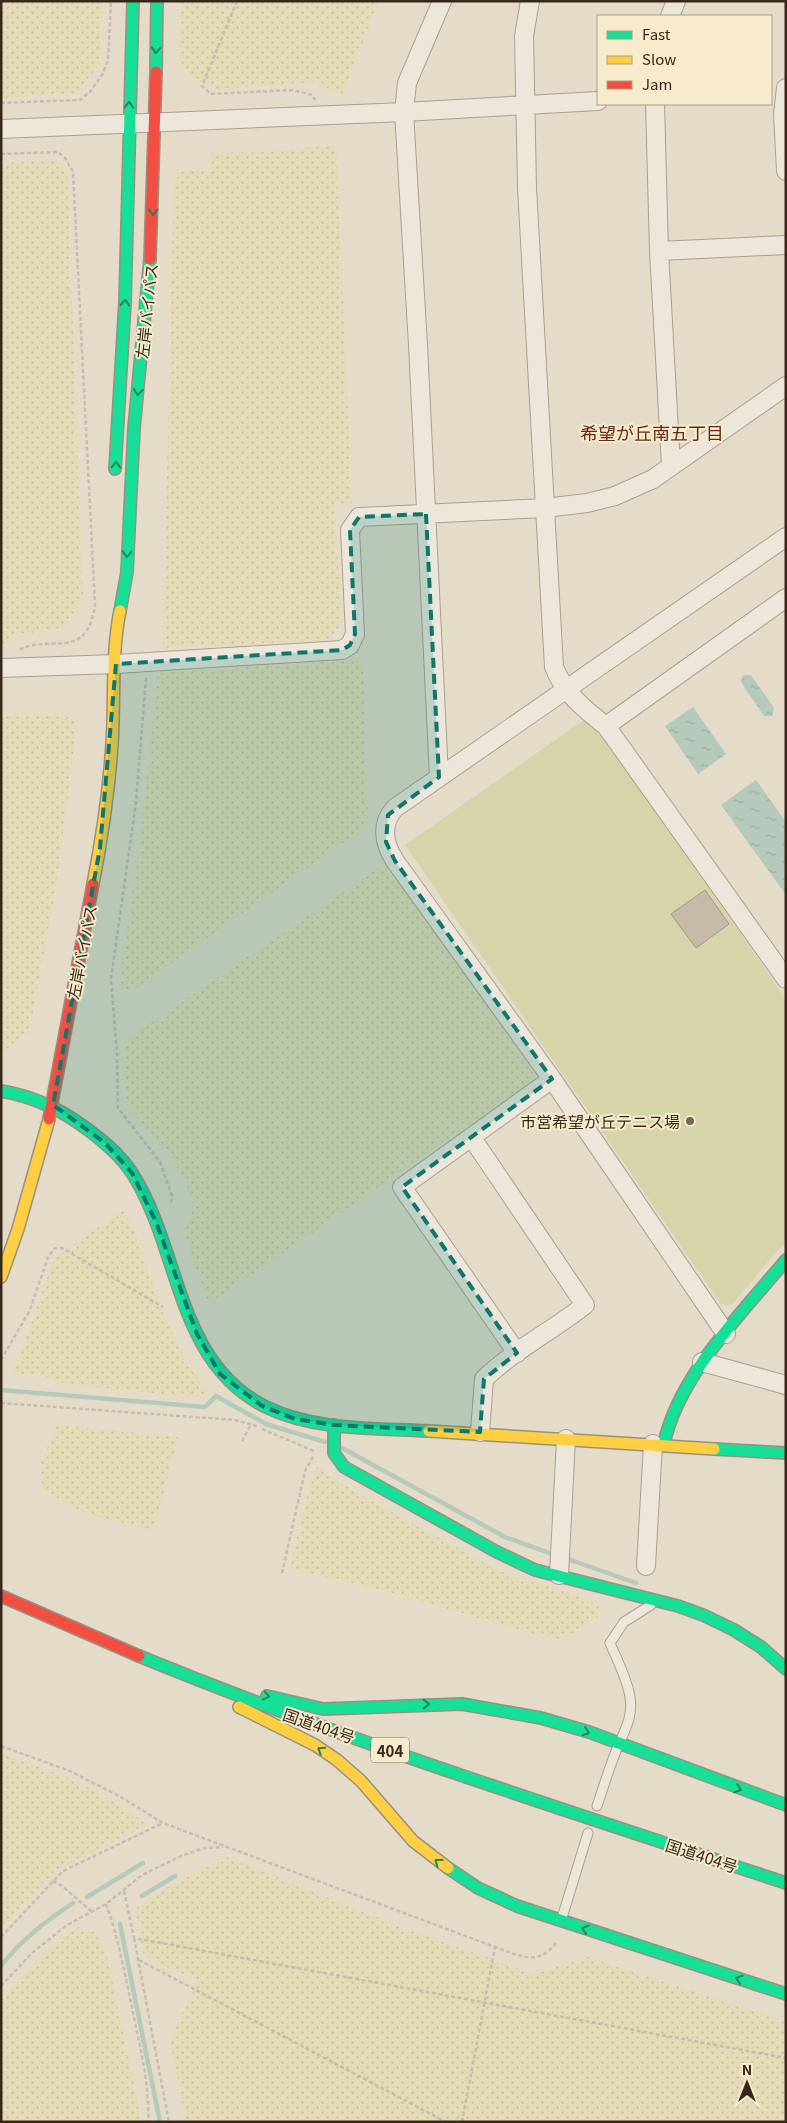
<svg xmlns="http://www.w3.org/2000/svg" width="787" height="2123" viewBox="0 0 787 2123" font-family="Georgia,'Noto Sans JP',serif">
<defs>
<pattern id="farmland-dots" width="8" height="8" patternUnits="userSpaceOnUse" patternTransform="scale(1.25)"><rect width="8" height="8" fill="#e5dcb7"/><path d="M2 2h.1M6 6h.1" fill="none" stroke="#c5bd9d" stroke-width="1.8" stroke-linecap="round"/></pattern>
<pattern id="water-ripples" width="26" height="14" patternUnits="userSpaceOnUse" patternTransform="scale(1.25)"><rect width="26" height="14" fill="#b5c9bc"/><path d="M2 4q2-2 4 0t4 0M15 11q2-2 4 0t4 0" fill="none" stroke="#9cada1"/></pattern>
</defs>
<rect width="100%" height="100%" fill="#e4dcc8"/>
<!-- farmland -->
<path fill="url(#farmland-dots)" d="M1 1H102L100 64 76 93 1 98Z
M181 1H379L342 95 313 82 217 89 194 78 179 62Z
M336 145 352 503 334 504 342 624 329 640 163 648 174 181 182 171 209 170V153L265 152Z
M55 160 67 169 83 599 62 630 14 634 1 648V163Z
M360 660 363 665 368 825 128 994 119 986 138 856 158 673Z
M64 715 77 723 56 888 29 1033 1 1053V716Z
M384 864 464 970 526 1062 534 1074 532 1081 208 1305 184 1230 194 1207 185 1181 171 1158 125 1103 124 1041Z
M122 1210 132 1224 164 1317 189 1366 209 1394 208 1396 192 1397 103 1388 57 1382 41 1374H13L54 1259Z
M55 1425 178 1437 154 1529 142 1528 79 1511 42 1489 41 1461 55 1432Z
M317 1467 359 1494 512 1577 556 1588 599 1605 598 1617 562 1640 532 1634 397 1594 289 1568 310 1487Z
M1 1753 74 1780 113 1801 148 1825 59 1869 1 1930Z
M227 1857 406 1929 534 1974 588 1957 786 2021V2122H186L170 2040 198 1981 152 1961 143 1953 135 1909 168 1887Z
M78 1927 96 1933 107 1956 142 2122H1V2000L45 1951Z"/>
<!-- green -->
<path fill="#d5d5a9" d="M584 720 617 751 786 1000V1241L731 1305 721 1304 405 845Z"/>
<!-- water -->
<path fill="url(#water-ripples)" d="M743 675H751L774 708 772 716H764L741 682Z
M693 707 726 754 698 774 665 726Z
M756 780 786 822V895L721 805Z"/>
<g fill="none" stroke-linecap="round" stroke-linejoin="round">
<!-- stream -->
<path stroke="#b5c9bc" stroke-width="4.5" d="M1 1390 205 1407 216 1396 266 1424 325 1442
M342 1448 505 1537 555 1555
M565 1558 636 1583
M142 1896 175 1876
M87 1897 143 1863
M120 1924 160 2122
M1 1966C21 1940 46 1921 73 1903"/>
</g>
<!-- building -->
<path fill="#c8baa9" stroke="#a49788" d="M705 890 729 924 696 948 671 914Z"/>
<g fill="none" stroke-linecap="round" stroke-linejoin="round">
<!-- lane casing -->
<g stroke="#a9a092" stroke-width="11">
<path id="lane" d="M597 1806C604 1786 610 1764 619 1744 626 1728 633 1715 630 1697 627 1678 617 1660 610 1643L624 1622 651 1605
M561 1921 588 1833"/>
</g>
<!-- street casing -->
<g stroke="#a9a092" stroke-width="20">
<path id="street" d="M530 1 524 36 527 188 554 667C564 693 584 709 606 726L786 979
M670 16 676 1
M786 88 783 114 786 171
M655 104 659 251 671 466
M1 129 404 112 598 101
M659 251 786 245
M1 668 116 664 342 650 350 645 355 634 350 530 359 517 545 508 587 503 615 496 653 479 786 386
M606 726 786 598
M439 777 418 345 404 112 407 83 442 1
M472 1138 585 1305C552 1331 514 1350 484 1379L480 1432
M726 1334 552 1079 395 861C384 844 380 824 395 808L786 537
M517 1353 402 1187 552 1079
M702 1362 786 1385
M646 1566 653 1444
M559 1575 566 1439"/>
</g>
<!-- fast casing -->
<g stroke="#989082" stroke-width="14">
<path id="fast" d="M156 72 157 1
M115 469 125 302 133 1
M120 611 127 572 134 428 150 259
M1 1091C31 1096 56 1107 80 1124 100 1138 119 1153 132 1173 181 1249 175 1362 266 1407 315 1431 376 1428 429 1431
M334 1425V1453L344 1467 497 1552 535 1570 678 1606 703 1615 734 1630 761 1647 786 1669
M664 1444C678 1376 742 1313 786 1260
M714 1449 786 1453
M139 1656C351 1743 569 1811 786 1883
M267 1696 323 1709 462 1704 541 1718 589 1732 786 1805
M448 1868 478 1888 517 1906 786 1994"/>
</g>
<!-- slow casing -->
<g stroke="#989082" stroke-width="14">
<path id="slow" d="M93 884C102 838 109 791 112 744 115 700 111 655 120 611
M1 1277 18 1229 49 1119
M429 1431 714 1449
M239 1707 315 1745 337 1760 361 1781 413 1841 448 1868"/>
</g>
<!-- jam casing -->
<g stroke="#989082" stroke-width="14">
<path id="jam" d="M150 259 156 72
M49 1119 93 884
M1 1596 139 1656"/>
</g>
<!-- path -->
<path stroke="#c4bdb2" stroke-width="2.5" stroke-dasharray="4 2.5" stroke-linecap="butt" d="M237 1 202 86 211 94 292 90 312 95 315 100
M1 103 80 100 90 92 102 75 108 61 111 1
M1 154 58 152 65 158 73 172 95 606C86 663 50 633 19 650
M146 678 136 802 111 979 117 1053 118 1108 160 1162 172 1196 171 1205
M1 1360 30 1310 48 1257 55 1248H62L163 1307
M1 1403 235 1420 257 1426
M262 1429 314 1451
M242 1441 251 1424
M282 1573 305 1471 314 1455
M1 1746 70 1771 119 1796 163 1823 495 1947C520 1956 538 1967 557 1942
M53 1881 62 1886 92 1912
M124 1891 134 1938 786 2058
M106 1904C119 1939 125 1976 133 2012 140 2048 150 2085 148 2122
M1 1937 63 1871 163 1823
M134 1938 169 2122
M139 1960 446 2122
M1 1986 32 1953 67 1925 106 1904 142 1875 181 1856 204 1848 223 1847
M462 2122 495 1947"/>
<!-- lane -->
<use href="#lane" stroke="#ece6db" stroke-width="9"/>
<!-- street -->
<use href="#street" stroke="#ece6db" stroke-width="18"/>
<!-- fast -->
<use href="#fast" stroke="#16e098" stroke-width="11"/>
<!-- slow -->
<use href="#slow" stroke="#ffcf43" stroke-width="11"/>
<!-- jam -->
<use href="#jam" stroke="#f24e42" stroke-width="11"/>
</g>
<!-- one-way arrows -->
<defs><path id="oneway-chevron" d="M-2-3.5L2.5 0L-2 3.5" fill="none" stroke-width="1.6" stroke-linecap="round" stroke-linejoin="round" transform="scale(1.25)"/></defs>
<g stroke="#26845a">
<use href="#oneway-chevron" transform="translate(156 50) rotate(92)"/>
<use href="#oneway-chevron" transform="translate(129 105) rotate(-89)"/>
<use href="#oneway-chevron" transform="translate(153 212) rotate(91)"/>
<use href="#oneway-chevron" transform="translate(125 303) rotate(-87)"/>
<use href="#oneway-chevron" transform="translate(138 392) rotate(96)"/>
<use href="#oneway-chevron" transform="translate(116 465) rotate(-88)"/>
<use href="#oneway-chevron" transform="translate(127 554) rotate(92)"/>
<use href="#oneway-chevron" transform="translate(266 1696) rotate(13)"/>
<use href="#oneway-chevron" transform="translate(426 1704) rotate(-1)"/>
<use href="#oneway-chevron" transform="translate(586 1732) rotate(19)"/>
<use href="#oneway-chevron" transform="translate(321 1750) rotate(-147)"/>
<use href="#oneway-chevron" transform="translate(738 1789) rotate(20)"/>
<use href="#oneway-chevron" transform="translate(438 1862) rotate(-143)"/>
<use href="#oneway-chevron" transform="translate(585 1929) rotate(-162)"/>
<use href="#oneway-chevron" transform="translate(739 1979) rotate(-162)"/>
</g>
<!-- marked area -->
<path fill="#0f766e" fill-opacity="0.2" stroke="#0f766e" stroke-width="4" stroke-dasharray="10 6" stroke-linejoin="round" d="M426 514 439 777 388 815 386 842 395 861 552 1079 402 1187 517 1353 484 1379 480 1432 334 1425 295 1419 262 1406 220 1374 197 1334 156 1222 132 1173 105 1143 53 1105 100 848 116 664 342 650 350 645 355 634 350 530 359 517Z"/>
<!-- markers -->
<circle fill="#746758" stroke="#f7ebcc" stroke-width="2" cx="690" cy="1121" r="5"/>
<g text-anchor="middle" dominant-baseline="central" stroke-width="4" stroke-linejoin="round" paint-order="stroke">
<!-- shield labels -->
<rect fill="#f7ebcc" stroke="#716250" stroke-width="1" x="371" y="1737.5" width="38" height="25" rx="4"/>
<g font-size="15" font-weight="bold" fill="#37281b">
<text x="390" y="1750">404</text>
</g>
<!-- street labels -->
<g font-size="16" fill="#37281b" stroke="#f7ebcc">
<text transform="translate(146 311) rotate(-84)">左岸バイパス</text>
<text transform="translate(81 952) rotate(-79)">左岸バイパス</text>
<text transform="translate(319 1725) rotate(19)">国道404号</text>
<text transform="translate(702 1855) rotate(18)">国道404号</text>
</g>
<!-- poi labels -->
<g font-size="16" fill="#37281b" stroke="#f7ebcc" text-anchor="end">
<text x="680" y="1121">市営希望が丘テニス場</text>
</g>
<!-- neighbourhood labels -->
<g font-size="18" fill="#662817" stroke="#f7ebcc">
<text x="652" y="432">希望が丘南五丁目</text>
</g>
</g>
<!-- border -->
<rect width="787" height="2123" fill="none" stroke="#37281b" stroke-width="5"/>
<!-- legend -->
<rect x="597" y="15" width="175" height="90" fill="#f7ebcc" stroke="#aa9d85"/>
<rect x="607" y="31" width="25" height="8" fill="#16e098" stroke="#aa9d85"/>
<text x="642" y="40" font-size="15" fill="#37281b">Fast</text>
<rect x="607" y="56" width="25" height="8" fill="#ffcf43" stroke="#aa9d85"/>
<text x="642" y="65" font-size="15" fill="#37281b">Slow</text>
<rect x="607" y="81" width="25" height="8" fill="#f24e42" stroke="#aa9d85"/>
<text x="642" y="90" font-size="15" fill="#37281b">Jam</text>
<!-- north arrow -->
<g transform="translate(747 2083)" stroke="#f7ebcc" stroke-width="4" paint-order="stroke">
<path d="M0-4L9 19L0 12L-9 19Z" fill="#37281b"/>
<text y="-8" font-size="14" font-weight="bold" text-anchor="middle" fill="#37281b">N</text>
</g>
</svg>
